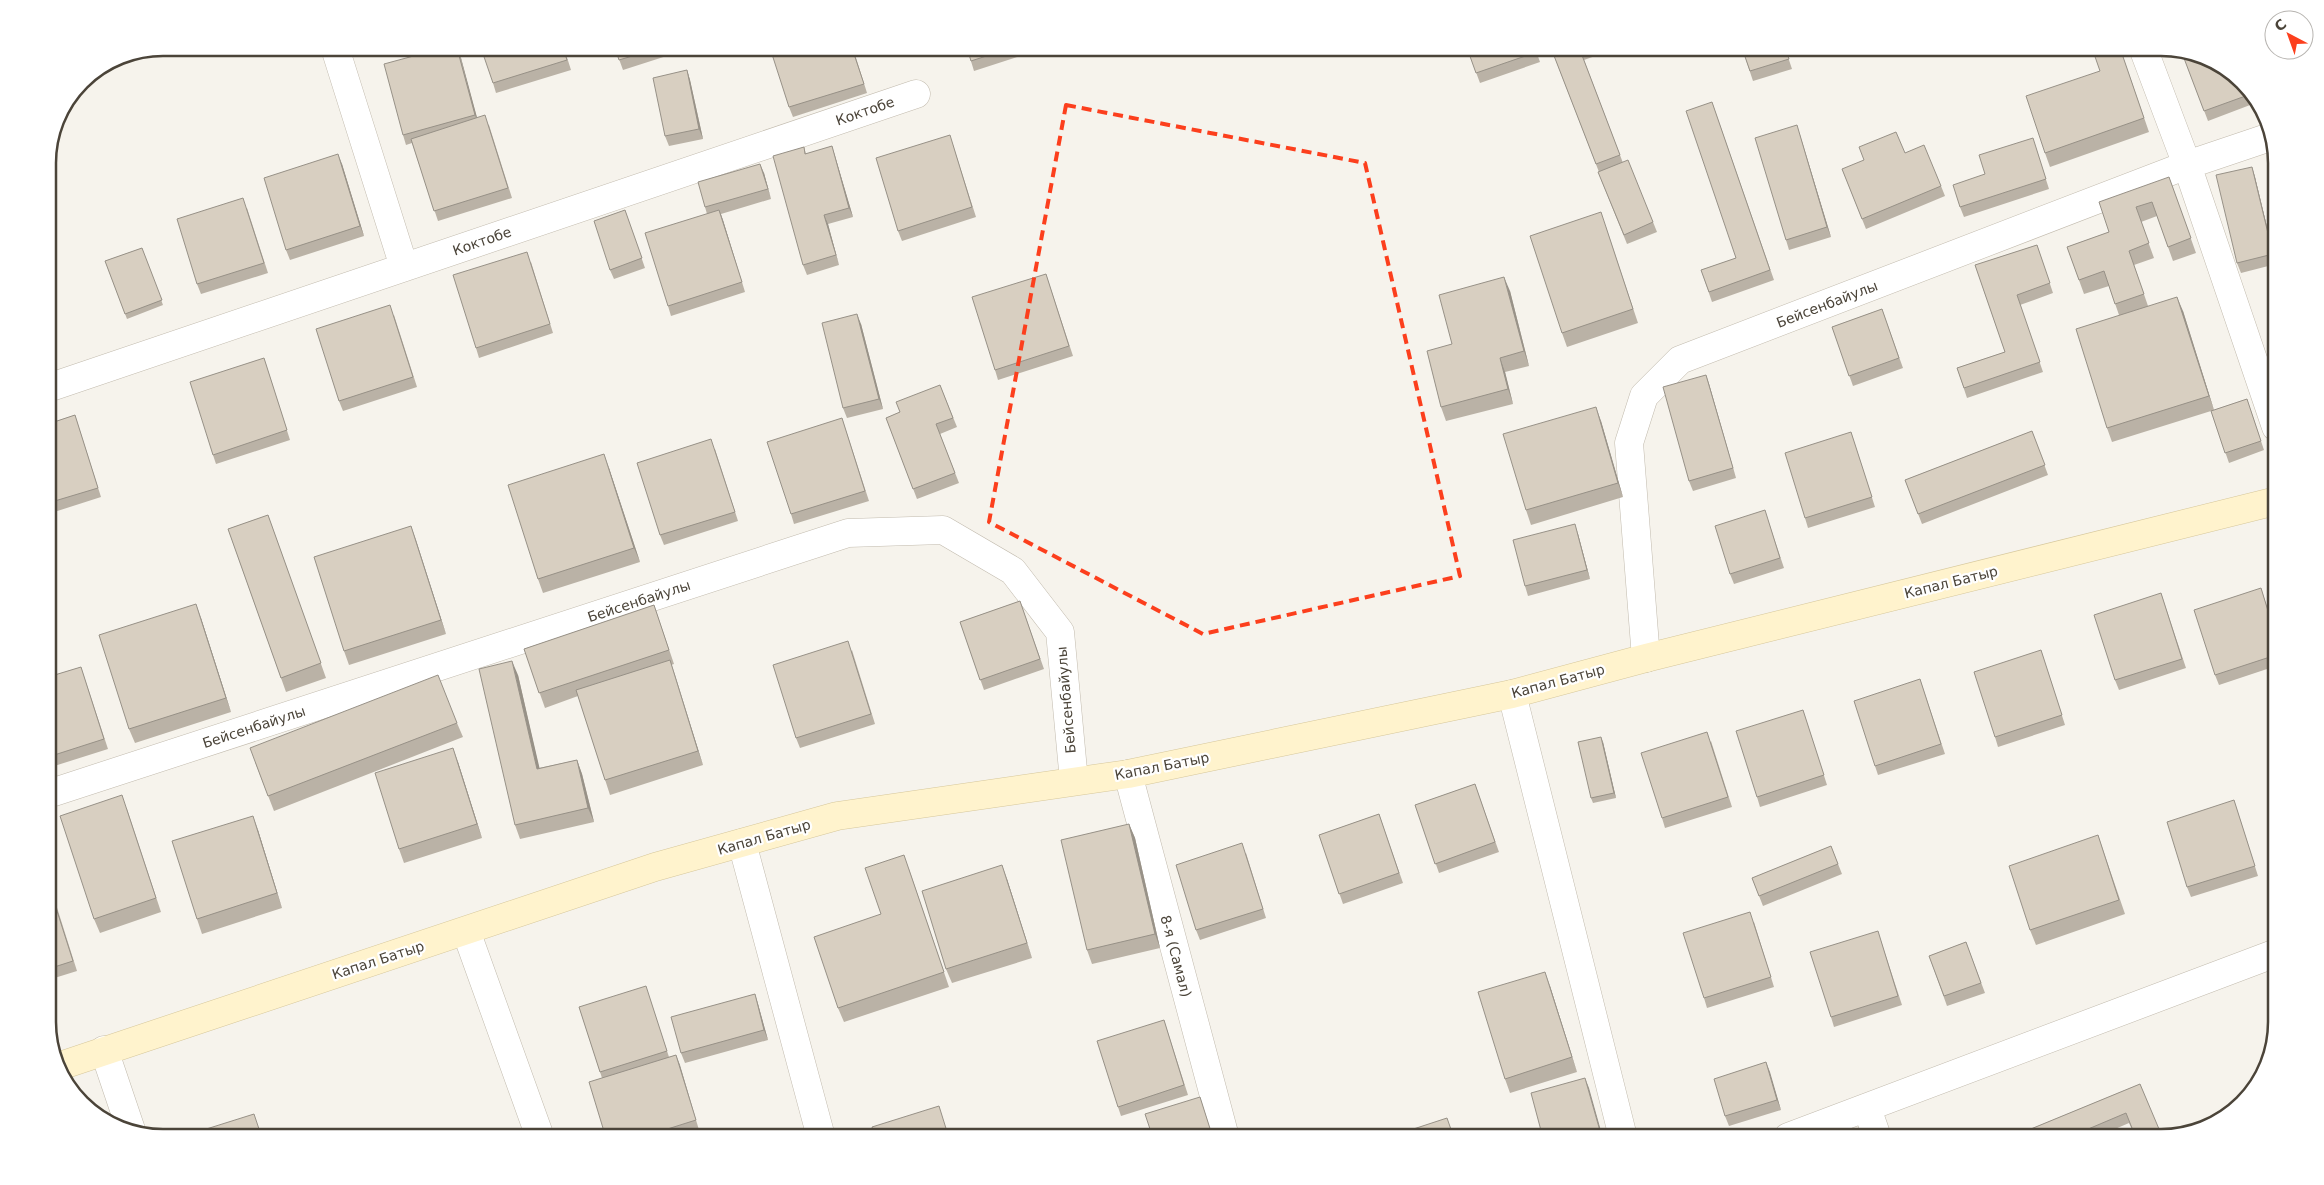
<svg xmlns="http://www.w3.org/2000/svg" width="2324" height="1185" viewBox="0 0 2324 1185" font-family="'DejaVu Sans',sans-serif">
<rect width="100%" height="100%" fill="#f6f3ec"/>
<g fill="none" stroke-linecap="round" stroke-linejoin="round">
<!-- street casing -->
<g stroke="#c2bbae" stroke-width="29">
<path id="street" d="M335 48 404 267
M2143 48 2187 165 2276 427
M48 388 916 94
M1646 658 1629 443 1644 396 1680 360 2187 165 2270 137
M1512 694 1623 1137
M1128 774 1225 1137
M48 794 848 533 943 530 1013 571 1060 632 1074 781
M742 843 821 1137
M466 931 540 1137
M104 1050 131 1130
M1867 1108 1877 1137
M1788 1137 2276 953"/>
</g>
<!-- secondary casing -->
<g stroke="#d6c79b" stroke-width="29">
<path id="secondary" d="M60 1066 655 867 837 816 1128 774 1512 694 1646 658 2276 501"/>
</g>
<!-- street -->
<use href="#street" stroke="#fff" stroke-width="28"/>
<!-- secondary -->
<use href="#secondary" stroke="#fff3cd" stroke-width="28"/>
</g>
<!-- wall -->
<path fill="#bab2a6" d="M458 48 477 118 489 125 512 198 438 221 412 143 406 145 403 135Z
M564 48 571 70 496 93 493 83Z
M615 48H678L679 52 623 70Z
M853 48 867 93 793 117 789 107Z
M967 48H1045L974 71Z
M1467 48H1535L1540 62 1480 83Z
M1551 48H1595L1598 55 1584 60 1623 163 1653 222 1657 232 1627 244 1602 182 1599 172Z
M1599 48H1608L1600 50Z
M1742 48H1785L1792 69 1753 81Z
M2120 48 2149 132 2050 167 2045 153 2100 71Z
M2182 52 2212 59 2257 99 2258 102 2208 121Z
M687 70 690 80 703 139 669 146 665 136Z
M1712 102 1774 280 1712 302 1701 270 1736 258Z
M1800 135 1831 237 1789 250 1786 240Z
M953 145 976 217 902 241 898 231Z
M832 146 835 156 853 217 828 224 839 265 807 275 803 265 804 147 806 154Z
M2036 148 2049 189 1964 217 1960 207 1985 174Z
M1905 153 1941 186 1945 196 1866 229 1842 169Z
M342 164 364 236 290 260 286 250Z
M2252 167 2255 177 2276 264 2241 273 2237 263Z
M764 173 771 199 721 214 745 292 671 316 668 306 707 214 705 207Z
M2169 177 2196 253 2173 261 2157 216 2141 222 2154 258 2134 265 2148 306 2183 311 2214 410 2247 399 2264 450 2229 463 2211 411 2112 442 2107 428 2119 315 2109 286 2084 294 2067 247 2109 232Z
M247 208 268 273 201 294 197 284Z
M625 210 645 268 614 279 610 270Z
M1606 227 1638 323 1567 347 1562 333Z
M2037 245 2053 293 2020 305 2043 372 1967 398 1957 368 2005 352 1975 265Z
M142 248 163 305 127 319 105 261Z
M531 262 553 333 479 358 476 348Z
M1046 274 1073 356 998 380 995 370Z
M1510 291 1529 366 1505 372 1513 404 1446 421 1441 407 1452 344Z
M1882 309 1903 368 1853 386 1832 327Z
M394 315 417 387 343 411 339 401Z
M861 324 883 409 847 418 843 408Z
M264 358 290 440 216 464 213 455Z
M1706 375 1709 384 1736 478 1693 491 1689 481Z
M940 385 957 427 940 434 959 483 917 499 886 418 900 412Z
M75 415 101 497 48 514V424Z
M842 418 869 501 794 524 791 514Z
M1601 421 1623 497 1531 525 1526 510Z
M2032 431 2048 475 1922 524 1905 480Z
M1851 432 1875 507 1808 528 1805 518Z
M715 449 738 521 664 545 660 535Z
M609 468 640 562 543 593 538 579Z
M268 515 326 678 286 692 228 529Z
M1768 520 1784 568 1734 584 1730 574Z
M411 526 446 634 349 665 344 651Z
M1578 534 1590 579 1528 596 1525 586Z
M2261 588 2276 635V666L2219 685 2215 675Z
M2161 593 2186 668 2119 690 2115 680Z
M1020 601 1044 669 984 690 960 622Z
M654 605 674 664 671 665 703 765 610 795 578 696 545 708 524 649Z
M201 618 231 712 135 743 129 729Z
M852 650 875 724 800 748 796 738Z
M2041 650 2065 725 1998 747 1995 737Z
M81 667 108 749 48 768V677Z
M518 675 539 768 577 760 582 774 594 822 520 839 515 825Z
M1920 679 1945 754 1878 775 1875 766Z
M1803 710 1827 785 1760 807 1757 797Z
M457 723 463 737 274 811 255 762Z
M1711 741 1732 807 1665 828 1662 818Z
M1603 742 1616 798 1593 803 1591 798Z
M458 762 482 838 404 863 399 849Z
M1475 784 1499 852 1439 873 1415 805Z
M2234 800 2258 876 2191 897 2187 887Z
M127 809 161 912 100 933 94 919Z
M1379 814 1403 883 1343 904 1319 835Z
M1129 824 1135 838 1160 948 1092 964 1087 950Z
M258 830 282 908 202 934 197 919Z
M2098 835 2125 914 2036 945 2030 930Z
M1831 846 1842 874 1763 906 1752 878Z
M1246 853 1266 918 1200 940 1196 930Z
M909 869 949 987 844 1022 838 1008 881 914Z
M1007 879 1032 958 952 983 946 969Z
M48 889 54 898 77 971 48 980Z
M1754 922 1774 987 1707 1008 1704 998Z
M1881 941 1902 1005 1834 1027 1831 1017Z
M1966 942 1985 993 1947 1006 1929 956Z
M1550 986 1577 1072 1510 1093 1505 1079Z
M755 994 758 1004 768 1040 685 1063 681 1053Z
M649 996 669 1057 676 1055 699 1130 674 1138H606L602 1078 579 1007Z
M1164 1020 1188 1095 1121 1116 1118 1107Z
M1766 1062 1781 1110 1729 1126 1725 1116Z
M2140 1084 2161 1137 2136 1138 2129 1123 2094 1138H2009Z
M1200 1097 1213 1138H1153Z"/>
<!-- shaded-wall -->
<path fill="#979187" d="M458 48 460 54 479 125 475 115Z
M687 70 690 80 703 139 699 129Z
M1797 125 1800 135 1831 237 1827 227Z
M832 146 835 156 853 217 849 208Z
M338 154 342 164 364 236 360 226Z
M760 164 764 173 771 199 768 189Z
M2252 167 2255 177 2276 264 2273 254Z
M719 210 723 220 745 292 742 282Z
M824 215 828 224 839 265Z
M1504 277 1510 291 1529 366 1524 351Z
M2177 297 2183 311 2214 410 2209 396Z
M857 314 861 324 883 409 879 399Z
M1500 358 1505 372 1513 404 1508 389Z
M1706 375 1709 384 1736 478 1733 468Z
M1596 407 1601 421 1623 497 1618 483Z
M604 454 609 468 640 562 634 548Z
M1575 524 1578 534 1590 579 1587 570Z
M411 526 416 540 446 634 441 620Z
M196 604 201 618 231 712 226 698Z
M670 660 675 675 703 765 698 751Z
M512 661 518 675 543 783 537 769Z
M1601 737 1603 742 1616 798 1614 793Z
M453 748 458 762 482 838 477 824Z
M577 760 582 774 594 822 588 808Z
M253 816 258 830 282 908 277 893Z
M1129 824 1135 838 1160 948 1155 934Z
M1002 865 1007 879 1032 958 1027 943Z
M1545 972 1550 986 1577 1072 1572 1057Z
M755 994 758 1004 768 1040 764 1030Z
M676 1055 680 1065 699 1130 696 1120Z
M1766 1062 1770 1072 1781 1110 1777 1100Z
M1585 1078 1589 1088 1603 1138H1602Z"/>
<!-- building -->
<path fill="#d8cfc1" stroke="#979187" d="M443 48H457L475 115 403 135 384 64Z
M481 48H563L567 60 493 83Z
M615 48H659L619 60Z
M770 48H852L864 84 789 107Z
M967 48H1011L971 61Z
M1467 48H1535L1537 52 1476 73Z
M1551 48H1588L1580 50 1620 155 1596 164Z
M1742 48H1785L1789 59 1750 71Z
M2092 48H2120L2144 118 2045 153 2026 96 2100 71Z
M2182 53 2212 59 2251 94 2204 111Z
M687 70 699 129 665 136 653 78Z
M1712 102 1770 270 1709 292 1701 270 1736 258 1686 111Z
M485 115 508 188 434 211 411 139Z
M1797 125 1827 227 1786 240 1755 138Z
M1896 132 1905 153 1924 145 1941 186 1862 219 1842 169 1864 160 1859 147Z
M950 135 972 207 898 231 876 158Z
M2033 138 2046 179 1960 207 1953 185 1985 174 1979 155Z
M832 146 849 208 824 215 836 255 803 265 773 156 804 147 805 154Z
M338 154 360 226 286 250 264 178Z
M1628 160 1653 222 1624 235 1598 172Z
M760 164 768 189 705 207 698 182Z
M2252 167 2273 254 2237 263 2216 175Z
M2169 177 2191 238 2168 247 2152 202 2136 207 2149 243 2129 251 2144 294 2115 304 2104 271 2079 280 2067 247 2109 232 2099 202Z
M243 198 264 263 197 284 177 219Z
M625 210 642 258 610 270 594 221Z
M719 210 742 282 668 306 645 233Z
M1601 212 1633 309 1562 333 1530 236Z
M2037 245 2050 283 2017 295 2040 362 1964 388 1957 368 2005 352 1975 265Z
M142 248 162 300 125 314 105 261Z
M527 252 550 324 476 348 453 275Z
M1046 274 1069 346 995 370 972 297Z
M1504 277 1524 351 1500 358 1508 389 1441 407 1427 351 1452 344 1439 295Z
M2177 297 2209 396 2107 428 2076 329Z
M390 305 413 377 339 401 316 329Z
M1882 309 1899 358 1849 376 1832 327Z
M857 314 879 399 843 408 822 323Z
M264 358 287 430 213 455 190 382Z
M1706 375 1733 468 1689 481 1663 387Z
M940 385 953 418 936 424 955 473 913 489 886 418 900 412 896 402Z
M2247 399 2261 441 2225 453 2211 411Z
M1596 407 1618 483 1526 510 1503 434Z
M75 415 98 488 48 503V424Z
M842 418 865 491 791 514 767 442Z
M2032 431 2045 465 1918 514 1905 480Z
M1851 432 1872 497 1805 518 1785 453Z
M711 439 735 512 660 535 637 463Z
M604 454 634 548 538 579 508 485Z
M1765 510 1780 558 1730 574 1715 526Z
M268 515 321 663 281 678 228 529Z
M1575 524 1587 570 1525 586 1513 540Z
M411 526 441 620 344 651 314 557Z
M2261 588 2276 637V655L2215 675 2194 610Z
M2161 593 2182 659 2115 680 2094 615Z
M1020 601 1040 659 980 680 960 622Z
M196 604 226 698 129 729 99 635Z
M654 605 669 650 539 693 524 649Z
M848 641 871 714 796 738 773 665Z
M2041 650 2062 715 1995 737 1974 672Z
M670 660 698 751 605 780 576 690Z
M512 661 537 769 577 760 588 808 515 825 479 669Z
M81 667 104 739 48 757V677Z
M438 675 457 723 268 796 250 748Z
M1920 679 1941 744 1875 766 1854 701Z
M1803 710 1824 775 1757 797 1736 731Z
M1707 732 1728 797 1662 818 1641 753Z
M1601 737 1614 793 1591 798 1578 742Z
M453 748 477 824 399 849 375 773Z
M1475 784 1495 842 1435 864 1415 805Z
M122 795 156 898 94 919 60 816Z
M2234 800 2255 866 2187 887 2167 822Z
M1379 814 1399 873 1339 894 1319 835Z
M253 816 277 893 197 919 172 841Z
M1129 824 1155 934 1087 950 1061 840Z
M2098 835 2119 900 2030 930 2009 866Z
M1242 843 1263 909 1196 930 1176 865Z
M1831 846 1838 864 1759 896 1752 878Z
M904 855 944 972 838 1008 814 937 881 914 865 868Z
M1002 865 1027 943 946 969 922 891Z
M48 889H50L73 961 48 969Z
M1750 912 1771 977 1704 998 1683 933Z
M1878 931 1898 996 1831 1017 1810 952Z
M1966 942 1981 983 1944 996 1929 956Z
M1545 972 1572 1057 1505 1079 1478 992Z
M646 986 667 1051 600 1072 579 1007Z
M755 994 764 1030 681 1053 671 1017Z
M1164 1020 1184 1085 1118 1107 1097 1041Z
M676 1055 696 1120 639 1138H606L589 1082Z
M1766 1062 1777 1100 1725 1116 1714 1079Z
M1585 1078 1602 1138H1543L1531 1093Z
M2140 1084 2159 1129 2139 1138H2136L2126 1113 2067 1138H2009Z
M1200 1097 1213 1138H1184L1182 1133 1169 1138H1153L1145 1114Z
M939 1106 949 1138H875L872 1127Z
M254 1114 262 1138H202L200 1131Z
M1447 1118 1454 1138H1386Z
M1109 1135V1138H1101Z"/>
<!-- marked area -->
<path fill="none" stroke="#fc3f1d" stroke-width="4" stroke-dasharray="10 6" stroke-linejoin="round" d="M1066 105 1365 163 1460 576 1203 634 989 522Z"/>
<g text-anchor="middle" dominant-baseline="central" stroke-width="4.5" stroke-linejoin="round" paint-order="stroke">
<!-- street labels -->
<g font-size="14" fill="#4b4439" stroke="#fff">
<text transform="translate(865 111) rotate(-19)">Коктобе</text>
<text transform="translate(482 241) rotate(-19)">Коктобе</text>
<text transform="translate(1827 304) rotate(-21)">Бейсенбайулы</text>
<text transform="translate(1951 582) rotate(-14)">Капал Батыр</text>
<text transform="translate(639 601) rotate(-18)">Бейсенбайулы</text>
<text transform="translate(1558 681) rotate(-15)">Капал Батыр</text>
<text transform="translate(1066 700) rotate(-95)">Бейсенбайулы</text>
<text transform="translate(254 727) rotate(-18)">Бейсенбайулы</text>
<text transform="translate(1162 766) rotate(-11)">Капал Батыр</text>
<text transform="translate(764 837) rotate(-16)">Капал Батыр</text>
<text transform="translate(1176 956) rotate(75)">8-я (Самал)</text>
<text transform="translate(378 960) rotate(-18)">Капал Батыр</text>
</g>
</g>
<!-- crop -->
<path d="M0 0H2324V1185H0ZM163 56H2161A107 107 0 0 1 2268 163V1022A107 107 0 0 1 2161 1129H163A107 107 0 0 1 56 1022V163A107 107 0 0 1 163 56Z" fill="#fff" fill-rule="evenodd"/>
<path fill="none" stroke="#4b4439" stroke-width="2.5" d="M163 56H2161A107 107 0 0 1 2268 163V1022A107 107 0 0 1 2161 1129H163A107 107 0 0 1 56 1022V163A107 107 0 0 1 163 56Z"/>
<!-- north arrow -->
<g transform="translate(2289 35) rotate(319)"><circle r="24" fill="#ffffff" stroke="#b7b4b0"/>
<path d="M0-4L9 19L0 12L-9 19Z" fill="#fc3f1d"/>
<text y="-8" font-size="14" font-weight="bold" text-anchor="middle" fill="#4b4439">С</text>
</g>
</svg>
